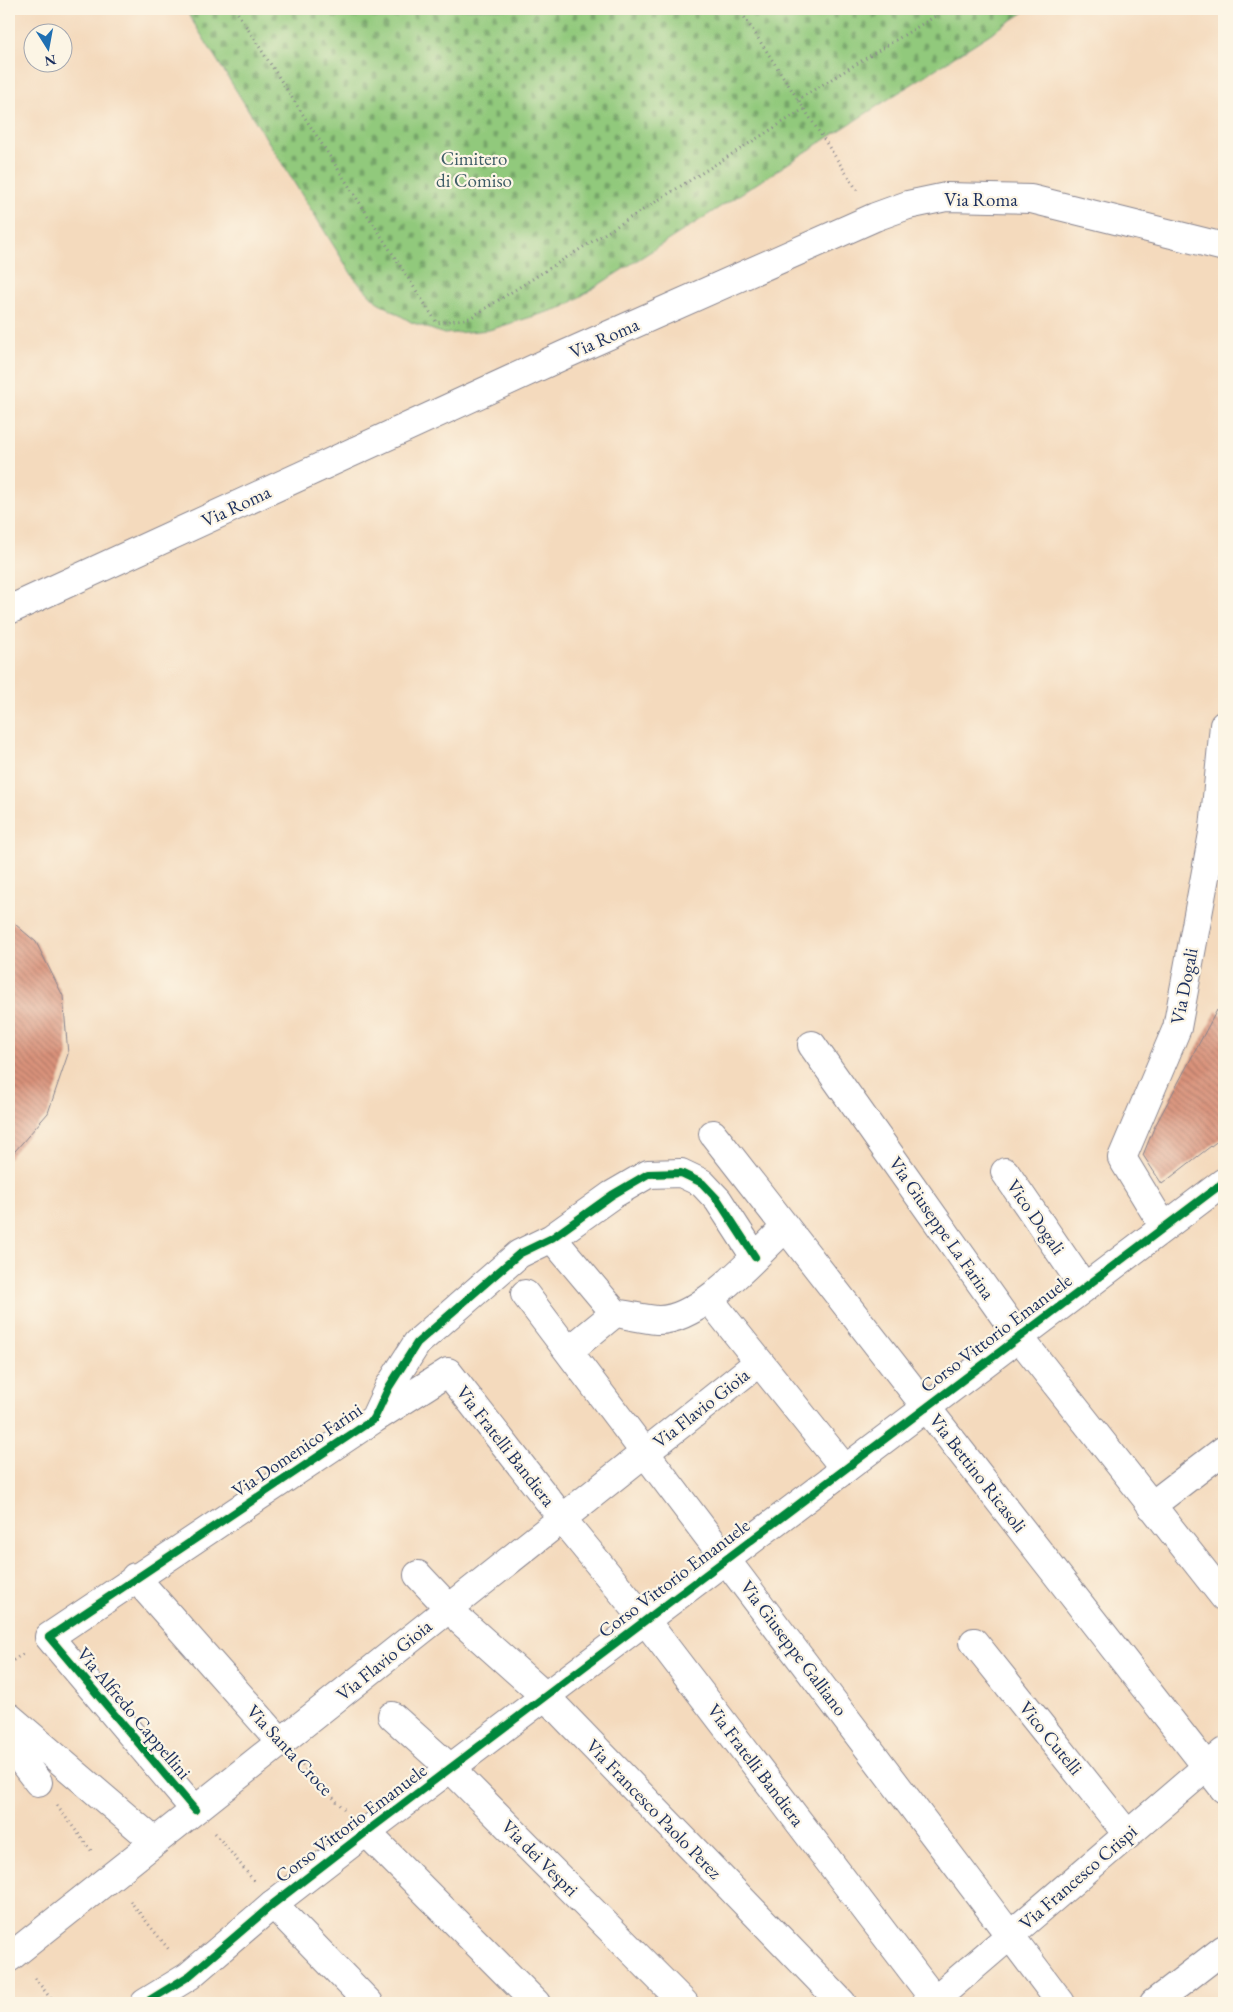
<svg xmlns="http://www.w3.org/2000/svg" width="1233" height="2012" viewBox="0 0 1233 2012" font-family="'EB Garamond',serif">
<defs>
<pattern id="cemetery-stones" width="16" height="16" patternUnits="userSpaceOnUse" patternTransform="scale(1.25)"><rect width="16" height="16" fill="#91c97c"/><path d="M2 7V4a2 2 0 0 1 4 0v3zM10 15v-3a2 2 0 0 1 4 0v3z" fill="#76a469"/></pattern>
<pattern id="building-back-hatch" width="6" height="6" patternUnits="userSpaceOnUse" patternTransform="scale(1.25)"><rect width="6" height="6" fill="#d9927a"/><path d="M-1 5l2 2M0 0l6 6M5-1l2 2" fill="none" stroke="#af7867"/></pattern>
</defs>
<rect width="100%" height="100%" fill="#fcf5e5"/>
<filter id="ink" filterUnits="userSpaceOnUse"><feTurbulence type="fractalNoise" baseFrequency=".02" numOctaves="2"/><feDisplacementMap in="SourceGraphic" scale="10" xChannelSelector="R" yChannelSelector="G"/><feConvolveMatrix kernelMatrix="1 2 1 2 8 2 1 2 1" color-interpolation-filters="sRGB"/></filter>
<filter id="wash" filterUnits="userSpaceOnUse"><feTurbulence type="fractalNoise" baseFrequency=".0096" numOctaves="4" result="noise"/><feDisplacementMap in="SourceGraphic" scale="20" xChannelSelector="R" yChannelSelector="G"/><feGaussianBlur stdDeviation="1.12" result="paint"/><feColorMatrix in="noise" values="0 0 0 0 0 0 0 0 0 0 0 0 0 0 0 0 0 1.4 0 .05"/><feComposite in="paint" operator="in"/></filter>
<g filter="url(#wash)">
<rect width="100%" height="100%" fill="#f4dabd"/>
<!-- cemetery -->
<path fill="url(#cemetery-stones)" stroke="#567c6d" d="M185 9H1029L564 307 489 330 444 334 411 322 376 301 354 278Z"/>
<g id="blocks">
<!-- building -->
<path fill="url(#building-back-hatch)" d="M9 919 36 942 63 996 68 1054 48 1113 9 1158Z
M1217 1010 1224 1020V1136L1162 1184 1143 1155 1154 1128Z"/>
</g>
</g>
<g filter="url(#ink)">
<use href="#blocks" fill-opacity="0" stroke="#88848e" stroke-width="1"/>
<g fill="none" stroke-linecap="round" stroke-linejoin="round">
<!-- minor casing -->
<g stroke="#88848e" stroke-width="30">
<path id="minor" d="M812 1045 1019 1337 1224 1597
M713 1134 1224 1789
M1005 1172 1084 1287
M1164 1227 1122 1158 1177 1028 1214 828 1224 725
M552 1238 615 1313C629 1315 643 1319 657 1320 699 1322 755 1256 785 1228
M525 1294 1061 2003
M709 1299 845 1469
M570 1350 615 1313
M374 1419 448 1372 562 1518
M1151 1506 1224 1450
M571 1530 645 1620 937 2003
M418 1575 449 1608
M135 1577 281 1742
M461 1621 545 1696 842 2003
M974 1642 1128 1835
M392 1716 450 1768 684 2003
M9 1717 155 1842
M9 1744 38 1782
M195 1810 49 1637 374 1419 389 1387 417 1343 519 1254 552 1238 612 1195 648 1174 681 1173 702 1183 718 1200 755 1257
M366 1832 536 2003
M273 1904 369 2003
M9 1958 759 1362
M931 2003 1224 1752
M1154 2003 1224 1949"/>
</g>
<!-- tertiary casing -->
<g stroke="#88848e" stroke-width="30">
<path id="tertiary" d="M145 2003 189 1976 273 1904 366 1832 1224 1182"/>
</g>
<!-- secondary casing -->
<g stroke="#88848e" stroke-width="30">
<path id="secondary" d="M9 610 564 355 875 217 908 205 946 197 1031 199 1224 247"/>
</g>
<!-- path -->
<path stroke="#88848e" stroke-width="3" stroke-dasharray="1 4" stroke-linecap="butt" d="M235 9 437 323 470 318 804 109
M739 9 857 190
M797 100 947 9
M9 1663 23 1654
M302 1765 344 1809
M57 1806 93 1853
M215 1833 254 1881
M130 1901 170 1951
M35 1978 54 2003"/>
<!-- minor -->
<use href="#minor" stroke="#fff" stroke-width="28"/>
<!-- tertiary -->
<use href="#tertiary" stroke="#fff" stroke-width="28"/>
<!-- secondary -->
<use href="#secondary" stroke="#fff" stroke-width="28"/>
<!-- cycleway casing -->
<g stroke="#fcf5e5" stroke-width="11">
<path id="cycleway" d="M195 1810 49 1637 374 1419 389 1387 417 1343 519 1254 552 1238 612 1195 648 1174 681 1173 702 1183 718 1200 755 1257
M145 2003 189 1976 273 1904 366 1832 1224 1182"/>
</g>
<!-- cycleway -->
<use href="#cycleway" stroke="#00873e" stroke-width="8"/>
</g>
</g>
<g text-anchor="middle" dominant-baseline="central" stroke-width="4.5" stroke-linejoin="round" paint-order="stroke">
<!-- park labels -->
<g font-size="19" fill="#3e5d67" stroke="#fcf5e5">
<text x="474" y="158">Cimitero<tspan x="474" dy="22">di Comiso</tspan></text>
</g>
<!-- street labels -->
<g font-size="19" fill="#1b2f5e" stroke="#fcf5e5">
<text x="981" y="199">Via Roma</text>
<text transform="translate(604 338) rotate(-24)">Via Roma</text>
<text transform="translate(236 506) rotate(-25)">Via Roma</text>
<text transform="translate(1184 986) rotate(-79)">Via Dogali</text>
<text transform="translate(1036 1217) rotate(55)">Vico Dogali</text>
<text transform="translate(942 1228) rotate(55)">Via Giuseppe La Farina</text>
<text transform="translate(996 1333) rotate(-37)">Corso Vittorio Emanuele</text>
<text transform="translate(701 1408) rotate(-38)">Via Flavio Gioia</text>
<text transform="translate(506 1446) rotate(52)">Via Fratelli Bandiera</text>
<text transform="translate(297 1450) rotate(-34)">Via Domenico Farini</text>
<text transform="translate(978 1473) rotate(52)">Via Bettino Ricasoli</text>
<text transform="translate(674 1578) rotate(-37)">Corso Vittorio Emanuele</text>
<text transform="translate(794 1648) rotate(53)">Via Giuseppe Galliano</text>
<text transform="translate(384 1660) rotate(-39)">Via Flavio Gioia</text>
<text transform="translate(134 1713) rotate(50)">Via Alfredo Cappellini</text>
<text transform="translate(1051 1738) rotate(51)">Vico Cutelli</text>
<text transform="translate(290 1750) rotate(47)">Via Santa Croce</text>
<text transform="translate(756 1765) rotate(53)">Via Fratelli Bandiera</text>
<text transform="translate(654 1809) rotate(46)">Via Francesco Paolo Perez</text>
<text transform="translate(351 1823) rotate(-37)">Corso Vittorio Emanuele</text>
<text transform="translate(540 1858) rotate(45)">Via dei Vespri</text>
<text transform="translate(1078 1877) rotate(-41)">Via Francesco Crispi</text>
</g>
</g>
<!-- margin -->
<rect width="1233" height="2012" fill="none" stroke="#fcf5e5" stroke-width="30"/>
<!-- north arrow -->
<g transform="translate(48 48) rotate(169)"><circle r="24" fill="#fcf5e5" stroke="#a2a6af"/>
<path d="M0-4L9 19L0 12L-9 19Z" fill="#1f6fb2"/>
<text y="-8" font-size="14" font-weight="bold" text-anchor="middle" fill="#1b2f5e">N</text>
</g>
</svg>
